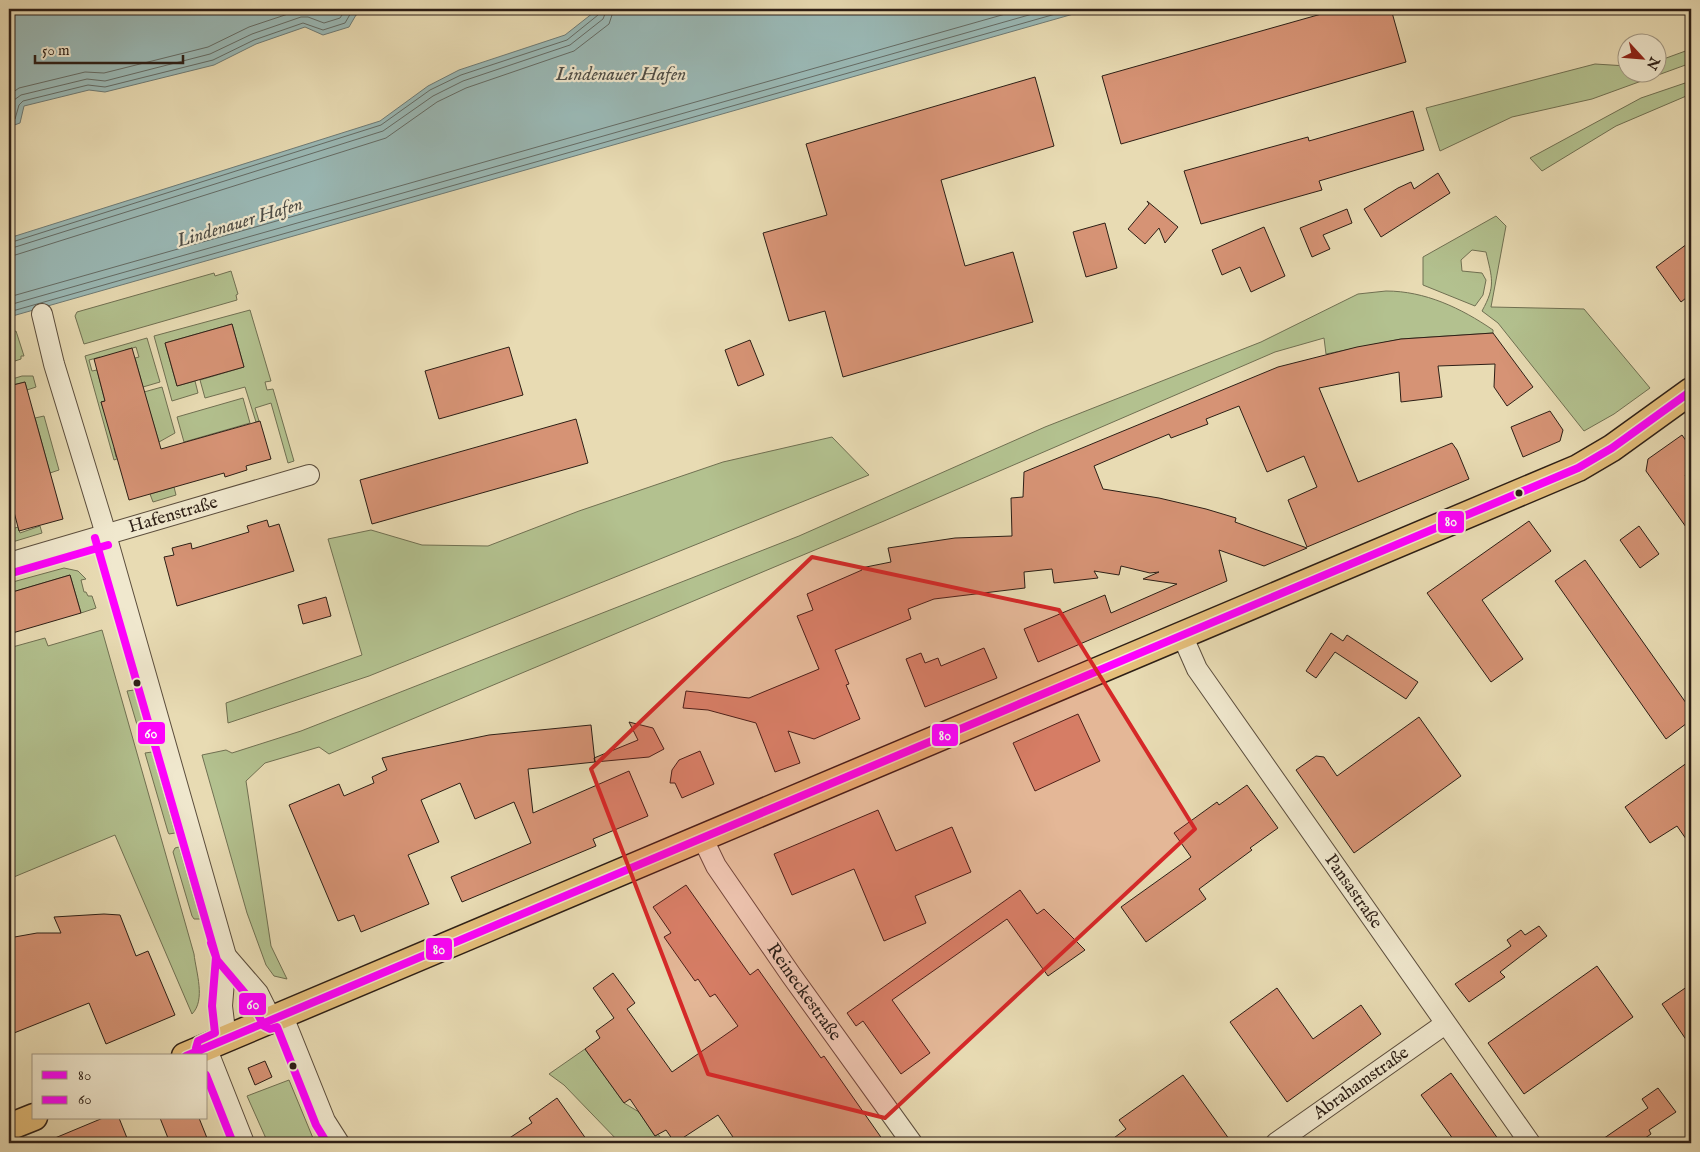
<svg xmlns="http://www.w3.org/2000/svg" width="1700" height="1152" viewBox="0 0 1700 1152" font-family="'IM FELL English',serif">
<rect width="100%" height="100%" fill="#e8dbb3"/>
<filter id="stains"><feTurbulence type="fractalNoise" baseFrequency=".004" numOctaves="4"/><feColorMatrix values="0 0 0 0 .2 0 0 0 0 .09 0 0 0 0 .02 0 0 0 .5 -.17"/></filter>
<radialGradient id="worn" r=".72"><stop offset=".6" stop-color="#630" stop-opacity="0"/><stop offset="1" stop-color="#630" stop-opacity=".3"/></radialGradient>
<!-- green -->
<path fill="#b3c18f" stroke="#707052" d="M1691 49V63L1592 99 1512 117 1440 151 1426 108 1595 64 1627 66 1628 72H1658V61Z
M1691 81V94L1616 126 1542 171 1530 158 1641 98Z
M1496 216 1506 226 1491 307 1584 309 1650 388 1614 414 1584 431 1498 323 1482 311C1496 286 1492 278 1486 252L1472 250 1461 260 1462 271 1482 273 1486 280 1483 295 1475 306 1423 285V257Z
M231 271 238 294 236 295 237 300 84 344 75 316 77 312 214 273 215 276Z
M1386 291C1425 291 1461 308 1493 330V333L1401 339 1326 354 1324 338 1275 352 884 521 329 754 319 747 265 763 246 781 271 946 287 979 274 976 266 965 247 913 202 755 226 750 232 753 301 731 799 536 1045 427 1261 342 1358 294Z
M250 310 271 381 265 382 267 390 273 389 294 461 288 463 271 403 255 408 259 421 256 422 245 387 205 398 200 380 244 367 232 324 165 343 177 386 195 381 198 393 172 401 154 336Z
M16 331 24 356H21V359L9 363V333Z
M147 338 160 382 143 387 135 358 139 357 136 347 125 350 126 354 102 361 100 357 89 360 92 371 97 370 105 401 101 402 104 411 108 410 118 447 114 448 116 457H122L114 460 85 356Z
M22 376H33L36 387 27 390 25 382 9 386V380Z
M162 387 175 433 159 442 144 392Z
M243 398 250 423 184 442 177 417Z
M44 416 59 470 50 473 35 418Z
M832 437 869 475 369 676 228 723 226 703 362 655 328 539 371 530 422 545 488 546 579 511 723 462Z
M174 487 176 495 153 502 150 494Z
M40 526 42 533 9 543V530L18 527 20 533Z
M64 568 78 571 86 579 81 580 84 592H86L88 596H92L96 608 81 613 70 575 9 593V583Z
M102 630 194 954C196 972 206 1000 192 1014L115 835 9 879V648L45 638 48 646Z
M134 690 150 744 143 745 127 691Z
M152 752 175 833 169 834 168 832 145 753Z
M179 847 200 919H194L192 916 173 852 175 848Z
M585 1049 624 1103 639 1112 655 1136 658 1134 664 1143H620L564 1085 549 1074Z
M289 1080 315 1143H268L247 1096Z"/>
<!-- water -->
<path fill="#9ab9b6" stroke="#6e7b76" d="M23 9H373L356 15 349 27 323 35 305 27 256 44 214 65 105 92 89 90 24 106 20 123 9 127V19Z
M598 9H1091L9 317V238L380 121 428 86 459 70 565 35Z"/>
<g fill="none" stroke-linecap="round" stroke-linejoin="round">
<!-- shore -->
<path stroke="#646c66" stroke-width="1" d="M9 95 19 88 85 72 104 73 208 47 249 27 303 9
M9 115 14 100 21 95 87 79 105 81 210 54 252 34 301 17H308L324 23 340 18 346 9
M9 122 15 119 19 105 23 101 88 85 105 87 213 60 254 40 303 23 323 30 345 23 352 11 357 9
M9 243 381 125 430 90 461 75 567 40 598 15 600 9
M9 249 383 131 433 96 463 81 570 45 603 19 607 9
M9 257 386 138 437 102 466 88 574 51 609 24 614 9
M9 297 1023 9
M9 305 1050 9
M9 312 1073 9"/>
</g>
<!-- building -->
<path fill="#d69375" stroke="#2d1f16" d="M1339 9H1391L1406 62 1121 144 1102 76Z
M1035 77 1054 146 941 180 965 266 1013 252 1033 322 843 377 825 311 789 321 763 233 827 215 806 144Z
M1413 111 1424 150 1319 181 1322 190 1201 224 1184 171 1308 137 1309 141Z
M1438 173 1450 193 1381 237 1364 209 1398 188 1411 182 1414 189Z
M1147 201 1178 227 1165 243 1159 228 1145 244 1128 229 1149 204Z
M1347 209 1352 223 1323 235 1330 249 1312 257 1300 228Z
M1105 223 1117 268 1086 277 1073 232Z
M1264 227 1285 276 1251 292 1240 267 1222 275 1212 250Z
M1691 241V294L1681 302 1656 267Z
M232 324 244 367 177 386 165 343Z
M1493 333 1533 387 1507 406 1494 387 1495 364 1438 366 1442 397 1401 402 1399 372 1319 388 1358 482 1452 443 1457 450 1469 479 1307 547 1288 500 1317 487 1304 456 1267 472 1239 406 1206 419 1208 424 1171 438 1169 434 1094 466 1103 489 1159 498 1206 509 1236 518 1235 522 1307 548 1264 566 1219 550 1227 581 1038 662 1024 629 1105 595 1111 613 1177 584 1143 579 1159 572 1150 573 1121 566 1119 575 1094 571 1098 578 1054 583 1052 569 1024 572 1025 588 934 599 908 609 911 619 835 650 849 684 846 685 860 719 814 739 788 731 800 763 775 772 756 723 708 710 683 708 686 691 749 698 819 669 797 616 813 610 807 594 862 570 861 568 891 562 888 548 955 538 1012 536 1011 498 1023 497 1024 472 1278 367 1357 347 1401 339Z
M750 340 764 375 738 386 725 350Z
M509 347 523 395 439 419 425 371Z
M132 348 161 449 260 421 271 459 246 466 247 470 225 477 224 473 129 500 101 402 105 401 94 359Z
M25 382 63 519 19 531 9 493V386Z
M1550 411 1563 430 1560 441 1523 457 1511 427Z
M576 419 588 463 372 524 360 480Z
M1682 435 1691 448V471L1685 475 1691 484V534L1646 471 1648 459Z
M267 520 269 527 279 524 294 571 177 606 164 557 174 555 172 548 191 543 192 549 249 532 247 526Z
M1529 521 1551 551 1482 600 1523 659 1491 682 1427 593Z
M1639 526 1659 554 1640 568 1620 540Z
M1585 560 1691 710V720L1666 739 1555 581Z
M70 575 81 613 9 634V593Z
M326 597 331 616 303 624 298 605Z
M1331 633 1343 641 1347 635 1418 682 1406 699 1335 652 1316 678 1306 671Z
M984 648 997 678 925 707 906 659 921 653 925 663 938 658 941 666Z
M1078 714 1100 761 1035 791 1013 743Z
M1419 717 1461 776 1354 853 1296 770 1316 756 1324 757 1337 776Z
M629 722 653 728 664 749 649 757 595 762 594 758 638 740Z
M591 725 595 762 528 769 533 813 629 771 648 816 593 839 596 846 462 902 451 877 531 843 514 802 475 819 460 783 421 800 439 842 408 855 429 904 361 932 354 915 338 921 289 805 339 784 344 796 374 783 372 777 387 770 382 758 407 752 489 735Z
M700 751 714 784 682 798 675 783H670L672 770 679 760Z
M1691 760V846L1677 826 1650 843 1625 807Z
M1247 785 1278 828 1250 848 1252 850 1199 889 1206 899 1146 942 1121 907 1191 857 1174 833 1217 802 1219 805Z
M878 810 896 851 952 827 971 872 915 896 926 923 884 941 854 869 792 895 774 854Z
M686 885 750 975 758 969 821 1058 824 1056 885 1143H737L718 1115 675 1143 666 1130 655 1136 630 1099 624 1103 585 1049 600 1038 596 1031 614 1018 593 988 613 973 635 1003 627 1009 672 1072 738 1026 715 994 710 997 698 979 695 981 664 937 671 933 653 907Z
M1020 890 1037 914 1044 909 1085 950 1048 976 1007 919 892 1000 930 1053 901 1074 863 1021 856 1026 847 1013Z
M104 914 120 915 136 956 148 951 175 1015 106 1044 89 1003 9 1035V938L37 933H61L54 917Z
M1539 926 1547 936 1500 972 1505 977 1469 1002 1455 984 1511 946 1507 940 1521 930 1525 935Z
M1597 966 1633 1017 1524 1094 1488 1043Z
M1691 984V1047L1662 1004Z
M1277 988 1313 1039 1361 1005 1381 1034 1287 1102 1230 1022Z
M265 1061 272 1077 255 1085 248 1068Z
M1451 1073 1501 1143H1456L1421 1095Z
M1183 1075 1232 1143H1107L1126 1129 1119 1120Z
M1658 1088 1676 1112 1649 1130 1651 1134 1638 1143H1597L1648 1108 1642 1099Z
M557 1098 589 1143H502L532 1123 529 1118Z
M103 1118H119L129 1143H43Z
M160 1118H199L207 1138 194 1143H170Z"/>
<g fill="none" stroke-linecap="round" stroke-linejoin="round">
<!-- minor casing -->
<g stroke="#5c4e3d" stroke-width="22">
<g id="minor">
<path d="M42 314 54 364 102 521 226 956 222 1006 226 1039"/>
<path id="s1" d="M9 563 309 475"/>
<path id="s2" d="M1182 635 1197 669 1530 1143"/>
<path id="s3" d="M702 837 716 866 791 975 912 1143"/>
<path d="M226 956 258 993 271 1019"/>
<path d="M282 1014 325 1121 339 1143"/>
<path d="M206 1047 244 1143"/>
<path id="s4" d="M1276 1143 1445 1024"/>
</g>
</g>
<!-- major casing -->
<g stroke="#2d1f16" stroke-width="29">
<path id="major" d="M185 1056 1578 468 1612 448 1691 391
M9 1127 34 1117"/>
</g>
<!-- minor -->
<use href="#minor" stroke="#f0e8ce" stroke-width="20"/>
<!-- major -->
<use href="#major" stroke="#e4be7a" stroke-width="26"/>
<!-- bus-1 casing -->
<g stroke="#f0e8ce" stroke-width="11">
<path id="bus-1" d="M186 1056 1578 468 1612 448 1691 391"/>
</g>
<!-- bus-2 casing -->
<g stroke="#f0e8ce" stroke-width="11">
<path id="bus-2" d="M95 538 217 960 250 999 264 1026 270 1029 277 1027 316 1125 327 1143
M12 573 108 545
M199 1056 196 1048 198 1041 215 1033 212 1006 216 957 211 943
M206 1075 233 1143"/>
</g>
<!-- bus-1 -->
<use href="#bus-1" stroke="#f0f" stroke-width="8"/>
<!-- bus-2 -->
<use href="#bus-2" stroke="#f0f" stroke-width="8"/>
</g>
<!-- marked area -->
<path fill="#d62828" fill-opacity="0.2" stroke="#d62828" stroke-width="4" stroke-linejoin="round" d="M812 557 1059 610 1195 829 885 1118 708 1074 591 769Z"/>
<!-- markers -->
<g fill="#2d1f16" stroke="#f0e8ce" stroke-width="2">
<circle cx="1519" cy="493" r="4.5"/>
<circle cx="137" cy="683" r="4.5"/>
<circle cx="293" cy="1066" r="4.5"/>
</g>
<g text-anchor="middle" dominant-baseline="central" stroke-width="4.5" stroke-linejoin="round" paint-order="stroke">
<!-- street labels -->
<g font-size="18" fill="#2d1f16" stroke="#f0e8ce">
<text stroke="none"><textPath href="#s1" startOffset="171">Hafenstraße</textPath></text>
<text stroke="none"><textPath href="#s2" startOffset="309">Pansastraße</textPath></text>
<text stroke="none"><textPath href="#s3" startOffset="186">Reineckestraße</textPath></text>
<text stroke="none"><textPath href="#s4" startOffset="104">Abrahamstraße</textPath></text>
</g>
<!-- water labels -->
<g font-size="19" font-style="italic" fill="#4e4d46" stroke="#f0e8ce">
<text x="621" y="75">Lindenauer Hafen</text>
<text transform="translate(240 223) rotate(-17)">Lindenauer Hafen</text>
</g>
</g>
<g stroke="#f0e8ce" stroke-width="2">
<rect x="1437" y="510" width="28" height="24" rx="5" fill="#f0f"/>
<rect x="137" y="721" width="29" height="24" rx="5" fill="#f0f"/>
<rect x="931" y="723" width="28" height="24" rx="5" fill="#f0f"/>
<rect x="425" y="937" width="28" height="24" rx="5" fill="#f0f"/>
<rect x="238" y="992" width="29" height="24" rx="5" fill="#f0f"/>
</g>
<g font-size="14" text-anchor="middle" font-weight="bold" fill="#fff">
<text x="1451" y="526">80</text>
<text x="151" y="738">60</text>
<text x="945" y="740">80</text>
<text x="439" y="954">80</text>
<text x="253" y="1009">60</text>
</g>
<!-- margin -->
<rect width="1700" height="1152" fill="none" stroke="#e8dbb3" stroke-width="30"/>
<rect x="10" y="10" width="1680" height="1132" fill="none" stroke="#2d1f16" stroke-width="2.5"/>
<rect x="15" y="15" width="1670" height="1122" fill="none" stroke="#2d1f16"/>
<!-- legend -->
<rect x="32" y="1054" width="175" height="65" fill="#f0e8ce" stroke="#a29884"/>
<rect x="42" y="1071" width="25" height="8" fill="#ff00ff" stroke="#a29884"/>
<text x="78" y="1080" font-size="15" fill="#2d1f16">80</text>
<rect x="42" y="1096" width="25" height="8" fill="#ff00ff" stroke="#a29884"/>
<text x="78" y="1104" font-size="15" fill="#2d1f16">60</text>
<!-- north arrow -->
<g transform="translate(1642 58) rotate(116)"><circle r="24" fill="#f0e8ce" stroke="#a29884"/>
<path d="M0-4L9 19L0 12L-9 19Z" fill="#8f2418"/>
<text y="-8" font-size="14" font-weight="bold" text-anchor="middle" fill="#2d1f16">N</text>
</g>
<!-- scale -->
<path d="M35 55v8h148v-8" fill="none" stroke="#2d1f16" stroke-width="2.5"/>
<text x="42" y="55" font-size="15" fill="#2d1f16" stroke="#f0e8ce" stroke-width="4" paint-order="stroke">50 m</text>
<rect width="100%" height="100%" filter="url(#stains)"/>
<rect width="100%" height="100%" fill="url(#worn)"/>
</svg>
